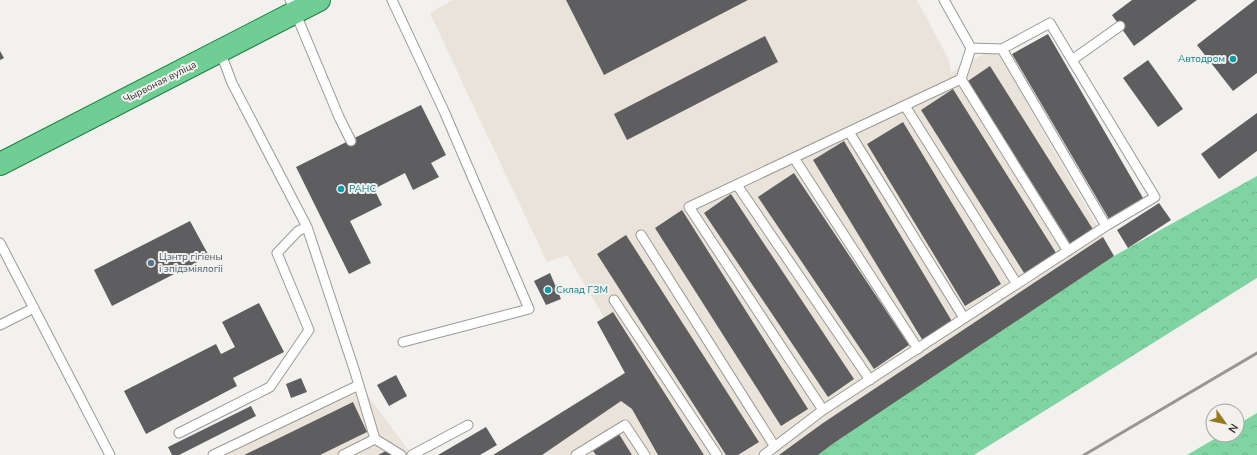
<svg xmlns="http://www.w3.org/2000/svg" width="1257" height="455" viewBox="0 0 1257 455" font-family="'Nunito Sans',sans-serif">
<defs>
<pattern id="forest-crowns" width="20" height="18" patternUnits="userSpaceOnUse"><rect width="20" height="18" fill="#80d4a1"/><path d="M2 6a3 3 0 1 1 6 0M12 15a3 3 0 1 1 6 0" fill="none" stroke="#6fb68b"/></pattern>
</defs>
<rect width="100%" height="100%" fill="#f3f1ee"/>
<!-- built -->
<path fill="#eae3da" d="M453 0H917L949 60 951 73 995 47 1114 256 834 443 818 455H493L625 372 597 322 604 317 567 255 547 262 470 99 430 13Z
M364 390 412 455H214Z"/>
<!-- forest -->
<path fill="url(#forest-crowns)" d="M1257 176V278L974 455H818L834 443 1114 256Z
M1257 413V455H1187L1221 435H1237V425Z"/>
<!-- building -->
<path fill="#5e5d5f" d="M566 0H748L604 75Z
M1132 0H1197L1134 46 1112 15Z
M1255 0H1257V73L1233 91 1197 45Z
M1048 34 1143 198 1109 219 1012 54Z
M765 36 778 62 627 140 614 114Z
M0 51 4 58 0 60Z
M1148 60 1183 109 1158 127 1123 78Z
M990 66 1094 231 1071 245 968 81Z
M953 89 1058 256 1026 276 921 110Z
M421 105 446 155 431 163 439 177 413 190 405 173 374 189 382 205 350 221 371 263 349 274 296 167Z
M1257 113V151L1219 179 1201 154Z
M903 122 1001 284 965 306 867 144Z
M844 141 953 323 923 341 813 160Z
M794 173 909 345 874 369 758 197Z
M731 194 854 379 828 397 704 213Z
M1159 203 1171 220 1128 248 1117 230Z
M682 210 808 409 781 426 655 228Z
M190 221 209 256 112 306 94 270Z
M626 235 759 442 738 455H726L597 254Z
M1103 237 1114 256 834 443 818 455H779L823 423Z
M550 273 561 299 546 305 534 281Z
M259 303 284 352 233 378 237 386 146 434 124 391 216 344 221 354 235 347 222 322Z
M613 312 704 455H658L632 409 621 401 542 455H493L625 373 597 322Z
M396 375 407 396 389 406 377 385Z
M301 378 307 392 291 398 286 384Z
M353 402 367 432 320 455H244Z
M251 406 256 416 179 455H172L168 447Z
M486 427 497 445 480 455H438Z
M619 434 632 455H596L593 451Z
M390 449 393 455H378Z"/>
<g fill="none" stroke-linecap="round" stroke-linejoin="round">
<!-- service casing -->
<g stroke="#9a9996" stroke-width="11">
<path id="service" d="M290 0 339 117 351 141
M392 0 444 111 529 309 403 342
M971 48 1002 49 1050 23 1072 60 1120 26
M220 51 232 83 307 227 355 372 375 439 401 455
M1072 60 1155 197 1106 226
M961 79 1068 251
M905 106 1017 284
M849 132 964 318
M794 158 918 349
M737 185 870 380
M641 235 775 447
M0 243 110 455
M614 300 717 455
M0 325 34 308
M823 410 689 207 961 79 971 48 944 0
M179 433 270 387 309 330 277 253 298 231 307 227
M213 455 359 385
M343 455 375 439
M412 455 468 425
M576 455 625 425 645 455
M764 455 823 410 1106 226 1002 49"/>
</g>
<!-- primary casing -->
<g stroke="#1d8143" stroke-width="24">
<path id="primary" d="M0 164 319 0"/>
</g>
<!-- service -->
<use href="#service" stroke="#fff" stroke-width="9"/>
<!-- primary -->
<use href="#primary" stroke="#70cd94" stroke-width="22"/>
<!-- rail -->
<path stroke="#979694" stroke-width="3" d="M1084 455 1257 353"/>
</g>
<!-- markers -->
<g fill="#0f9aa8" stroke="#f3f1ee" stroke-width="1.5">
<circle cx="1233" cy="59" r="4"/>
<circle cx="341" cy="189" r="4"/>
<circle cx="548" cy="290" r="4"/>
</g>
<circle fill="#5c6f8a" stroke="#f3f1ee" stroke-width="1.5" cx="151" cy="263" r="4"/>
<g text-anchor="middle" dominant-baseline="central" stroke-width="4" stroke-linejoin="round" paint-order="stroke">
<!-- culture labels -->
<g font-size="10" fill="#0d838f" stroke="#f3f1ee" text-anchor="start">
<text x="1225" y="59" text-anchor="end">Автодром</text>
<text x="349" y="189">РАНС</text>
<text x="556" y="290">Склад ГЗМ</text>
</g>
<!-- street labels -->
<g font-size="10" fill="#333231" stroke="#f3f1ee">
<text transform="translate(160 82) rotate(-27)">Чырвоная вуліца</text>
</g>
<!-- service labels -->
<g font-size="10" fill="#4e5e75" stroke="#f3f1ee" text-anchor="start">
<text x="159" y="257">Цэнтр гігіены<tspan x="159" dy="12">і эпідэміялогіі</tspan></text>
</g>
</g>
<!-- north arrow -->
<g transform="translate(1225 423) rotate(123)"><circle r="19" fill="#f3f1ee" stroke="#a6a5a2"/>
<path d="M0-3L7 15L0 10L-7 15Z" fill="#967921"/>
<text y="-6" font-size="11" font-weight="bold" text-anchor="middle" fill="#333231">N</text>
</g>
</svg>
